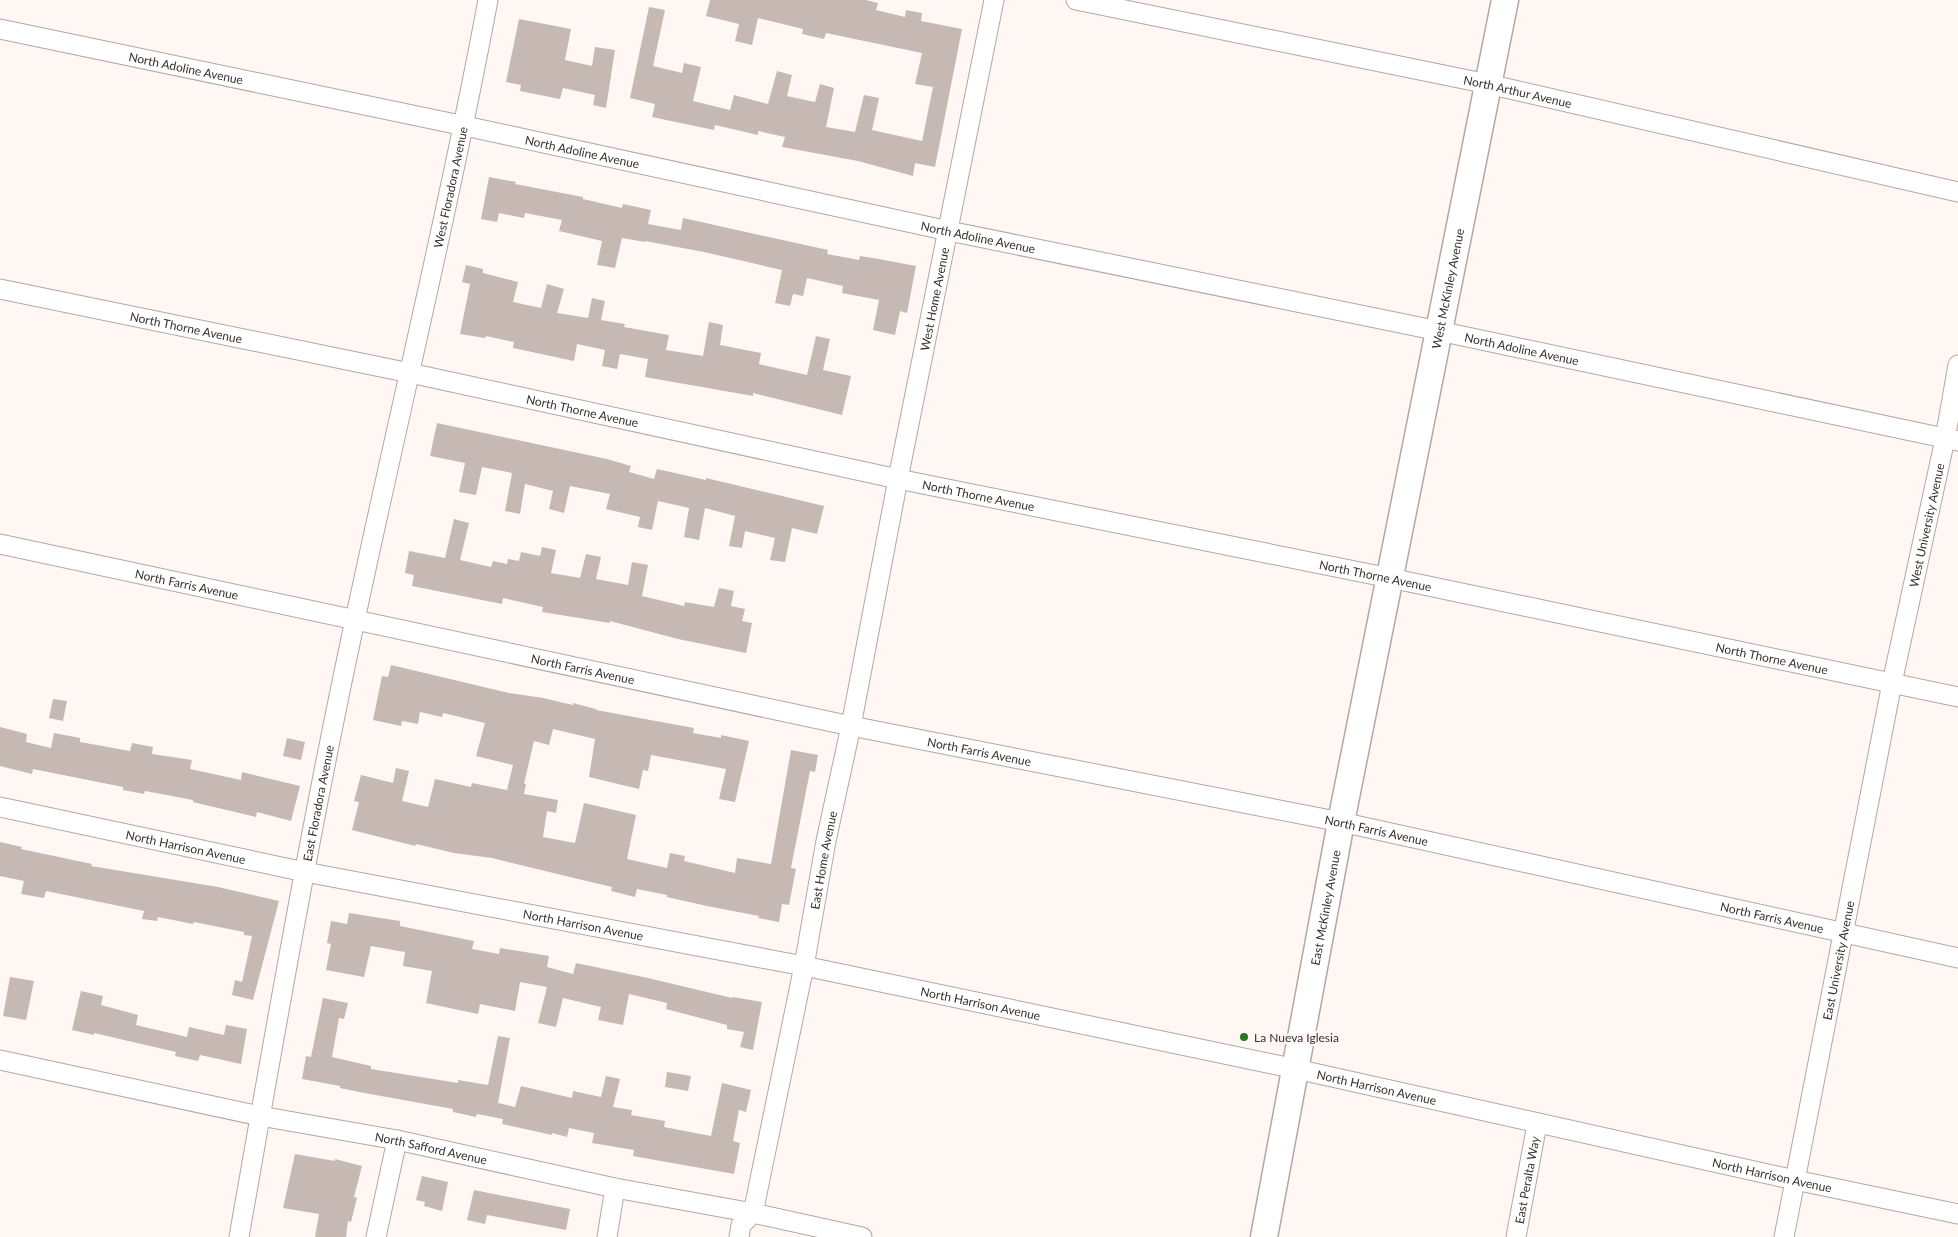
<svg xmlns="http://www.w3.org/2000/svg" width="1958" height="1237" viewBox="0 0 1958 1237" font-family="Lato,sans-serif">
<rect width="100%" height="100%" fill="#fff7f4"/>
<!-- building -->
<path fill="#c6b9b4" d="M710 0H866L878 3 876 10 905 17 906 10 922 13 921 21 962 29 935 167 915 163 913 176 858 161 782 147 785 137 758 131V135L715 125 714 130 652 117 655 104 630 98 649 7 665 10 653 66 682 73 684 63 701 67 693 101 730 110 734 95 768 104 777 71 792 75 787 96 815 102 820 84 834 88 826 127 855 132 864 95 879 98 872 130 922 141 933 87 915 84 922 53 826 33 824 39 802 34 803 29 758 18 752 45 735 41 739 24 706 16Z
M519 19 571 29 565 60 592 66 595 47 615 50 606 108 593 105 595 95 563 88 560 99 520 91 521 85 506 82Z
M489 177 516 182 515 184 583 197V199L622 208 623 204 651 210 648 224 681 230 683 218 828 250 827 254 859 260 860 256 879 259 916 266 907 313 900 311 895 335 873 330 879 300 842 293 843 286 807 278 803 296 793 294 790 306 775 303 782 270 704 252 645 241V242L622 238 615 268 597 265 602 241 559 231 562 220 525 213 524 218 499 213 497 222 481 219Z
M466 265 483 269V273L518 282 513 302 541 308 547 284 564 289 557 313 588 318 592 298 605 301 601 320 625 324 624 327 669 335 666 350 703 356 709 322 723 325 720 345 761 353 759 364 807 375 816 336 830 339 823 370 851 376 842 415 753 393V396L645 377 648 359 620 354 617 369 602 366 605 350 577 344 574 361 513 348 514 342 486 336 485 338 460 334 470 284 462 282Z
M437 423 607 459 631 466 629 472 654 479 657 469 706 480V478L824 506 817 534 792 528 785 562 770 560 775 538 745 531 742 548 729 546 735 516 705 508 699 540 684 537 689 508 658 501 652 530 638 527 640 517 606 509 610 494 570 486 564 513 549 509 553 491 525 484 520 514 505 511 512 473 482 467 476 495 459 492 465 463 430 456Z
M454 519 469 523 460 560 491 567 493 561 507 564 508 559 519 561 521 552 540 556 542 547 556 550 551 573 580 578 586 554 601 557 596 579 628 585 632 562 648 565 642 596 684 606 685 602 714 607 719 588 734 591 731 606 745 609 742 621 752 623 746 653 678 639 610 621V623L542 612 543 607 503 598 502 604 412 586 414 575 405 573 409 551 445 558Z
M391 665 509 693 543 698 573 705V703L596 709V710L694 728 693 733 721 738V735L749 741 735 802 719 799 726 769 651 755 648 771 643 770 639 789 589 777 595 739 553 729 549 745 534 741 524 784H526L524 794 558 800 556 813 547 811 543 837 575 843 584 803 636 815 627 859 667 868 670 853 685 856 684 861 735 873 737 858 771 864 791 750 818 755 815 772 810 771 791 868 796 869 789 905 782 904 779 922 758 918 759 916 707 906 667 897V895L637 889 635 897 611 891 612 887 574 878 492 858 454 853 416 844 415 846 352 830 359 802 354 801 361 775 393 783 396 768 409 771 402 801 428 807 435 779 471 787 472 783 507 790 513 765 476 756 485 723 443 713 442 717 420 712 418 724 402 721 401 726 373 720 382 676 388 677Z
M53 699 67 701 63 721 49 718Z
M0 727 27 734 26 742 51 748 54 733 80 738V742L130 751 132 743 153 747 152 754 192 760 190 769 241 780 242 772 300 786 291 821 257 812 256 817 193 802V800L145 791 144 794 123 790V787L33 769 32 774 0 766Z
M287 738 305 742 301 760 283 756Z
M0 842 22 847 21 849 92 864 91 866 218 887 279 901 253 1000 232 995 235 980 242 982 252 936 244 935V932L194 922 193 924 158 917 157 921 142 919 144 911 46 891 44 898 21 894 24 881 0 876Z
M349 913 400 921V926L474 941 472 949 499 954 500 948 549 956 547 967 573 974 576 963 648 978 732 998 733 997 762 1002 753 1050 740 1047 744 1032 727 1029V1025L666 1009 667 1003 629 994 623 1025 598 1020 601 1007 563 998 556 1027 538 1023 547 987 520 982 515 1011 480 1004 478 1014 426 1003 432 971 403 966 405 952 371 946 364 977 326 970 331 944 327 943 331 921 347 924Z
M10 977 34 981 26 1020 3 1016Z
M81 991 103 996 101 1005 138 1015 136 1025 187 1037 189 1027 224 1035 226 1025 247 1029 241 1064 200 1055 198 1061 175 1056 176 1052 94 1033V1035L72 1030Z
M323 998 348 1003 344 1019 339 1018 332 1057 371 1066V1069L458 1083V1080L488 1085 498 1036 510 1038 498 1103 515 1107 521 1086 572 1098 573 1091 601 1097 606 1076 620 1079 613 1107 632 1110 631 1115 665 1121 664 1127 711 1136 722 1083 751 1090 746 1112 739 1110 733 1141 740 1143 734 1174 633 1156 634 1150 592 1143 594 1133 569 1128 567 1137 552 1133V1135L502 1124 503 1119 477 1114 476 1117 453 1112V1109L359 1092 340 1088V1086L302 1079 306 1056 311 1057Z
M667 1072 691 1076 688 1091 665 1087Z
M295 1154 335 1161V1159L362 1166 354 1197 357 1198 351 1222 348 1221 346 1237H315L319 1214 283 1208Z
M422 1176 448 1182 442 1211 424 1206 425 1202 416 1200Z
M474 1190 570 1209 566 1230 487 1215 485 1224 467 1220Z"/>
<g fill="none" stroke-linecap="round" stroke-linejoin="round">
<!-- minor casing -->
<g stroke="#b4a7a3" stroke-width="21">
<g id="minor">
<path id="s1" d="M1076 0 1488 84 1958 192"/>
<path id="s2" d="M0 29 465 126 949 231 1439 331 1958 441"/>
<path id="s3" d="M0 289 410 373 898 479 1390 578 1958 697"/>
<path id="s4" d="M0 544 851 726 1341 822 1958 958"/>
<path id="s5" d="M0 807 305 872 804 966 1296 1069 1795 1180 1958 1214"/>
<path id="s6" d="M0 1060 260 1116 397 1140 615 1188 753 1213 862 1237"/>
<path id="s7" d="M239 1237C275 1031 311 825 355 620 399 413 449 208 488 0"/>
<path d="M376 1237 397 1140"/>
<path d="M607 1237 615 1188"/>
<path id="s8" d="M739 1237 741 1225 753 1213 804 966 826 841 851 726 898 479 994 0"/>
<path id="s9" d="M1516 1237 1537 1124"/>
<path id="s10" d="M1784 1237 1892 683 1945 439 1958 365"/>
</g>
</g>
<!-- secondary casing -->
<g stroke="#b4a7a3" stroke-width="29">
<g id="secondary">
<path id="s11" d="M1264 1237 1341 822 1505 0"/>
</g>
</g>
<!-- minor -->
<use href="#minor" stroke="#fff" stroke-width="19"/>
<!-- secondary -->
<use href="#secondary" stroke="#fff" stroke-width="26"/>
</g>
<!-- markers -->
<circle fill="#287821" stroke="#fff7f4" stroke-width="2" cx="1244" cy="1037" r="5"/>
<g text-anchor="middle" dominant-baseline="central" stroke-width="4.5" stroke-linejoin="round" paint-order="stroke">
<!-- street labels -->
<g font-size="12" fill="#35302e" stroke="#fff7f4">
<text stroke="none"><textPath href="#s2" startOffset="190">North Adoline Avenue</textPath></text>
<text stroke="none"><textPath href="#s1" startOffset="451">North Arthur Avenue</textPath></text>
<text stroke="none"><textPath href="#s2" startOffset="595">North Adoline Avenue</textPath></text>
<text stroke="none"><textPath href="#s7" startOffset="1071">West Floradora Avenue</textPath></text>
<text stroke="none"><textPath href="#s2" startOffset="1000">North Adoline Avenue</textPath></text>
<text stroke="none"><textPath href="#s11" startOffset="966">West McKinley Avenue</textPath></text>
<text stroke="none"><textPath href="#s8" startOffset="961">West Home Avenue</textPath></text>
<text stroke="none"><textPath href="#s3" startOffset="190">North Thorne Avenue</textPath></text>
<text stroke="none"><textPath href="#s2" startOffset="1555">North Adoline Avenue</textPath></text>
<text stroke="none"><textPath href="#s3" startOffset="595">North Thorne Avenue</textPath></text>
<text stroke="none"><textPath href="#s3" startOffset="1000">North Thorne Avenue</textPath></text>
<text stroke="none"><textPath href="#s10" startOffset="726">West University Avenue</textPath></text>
<text stroke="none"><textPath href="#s3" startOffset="1405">North Thorne Avenue</textPath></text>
<text stroke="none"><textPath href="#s4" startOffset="191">North Farris Avenue</textPath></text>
<text stroke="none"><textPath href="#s3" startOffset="1810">North Thorne Avenue</textPath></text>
<text stroke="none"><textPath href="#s4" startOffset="596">North Farris Avenue</textPath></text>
<text stroke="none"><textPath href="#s4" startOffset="1001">North Farris Avenue</textPath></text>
<text stroke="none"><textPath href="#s7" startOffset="441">East Floradora Avenue</textPath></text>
<text stroke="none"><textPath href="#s4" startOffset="1406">North Farris Avenue</textPath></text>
<text stroke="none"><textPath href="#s5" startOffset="190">North Harrison Avenue</textPath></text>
<text stroke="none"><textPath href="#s8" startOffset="389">East Home Avenue</textPath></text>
<text stroke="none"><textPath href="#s11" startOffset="335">East McKinley Avenue</textPath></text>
<text stroke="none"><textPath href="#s4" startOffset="1811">North Farris Avenue</textPath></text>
<text stroke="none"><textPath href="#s5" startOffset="595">North Harrison Avenue</textPath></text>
<text stroke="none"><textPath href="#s10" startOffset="282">East University Avenue</textPath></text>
<text stroke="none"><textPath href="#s5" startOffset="1000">North Harrison Avenue</textPath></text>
<text stroke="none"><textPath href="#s5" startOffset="1405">North Harrison Avenue</textPath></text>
<text stroke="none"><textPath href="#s6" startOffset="440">North Safford Avenue</textPath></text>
<text stroke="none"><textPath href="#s5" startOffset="1810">North Harrison Avenue</textPath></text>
<text stroke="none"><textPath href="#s9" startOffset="58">East Peralta Way</textPath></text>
</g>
<!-- poi labels -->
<g font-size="12" fill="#35302e" stroke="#fff7f4" text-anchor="start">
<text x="1254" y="1037">La Nueva Iglesia</text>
</g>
</g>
</svg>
